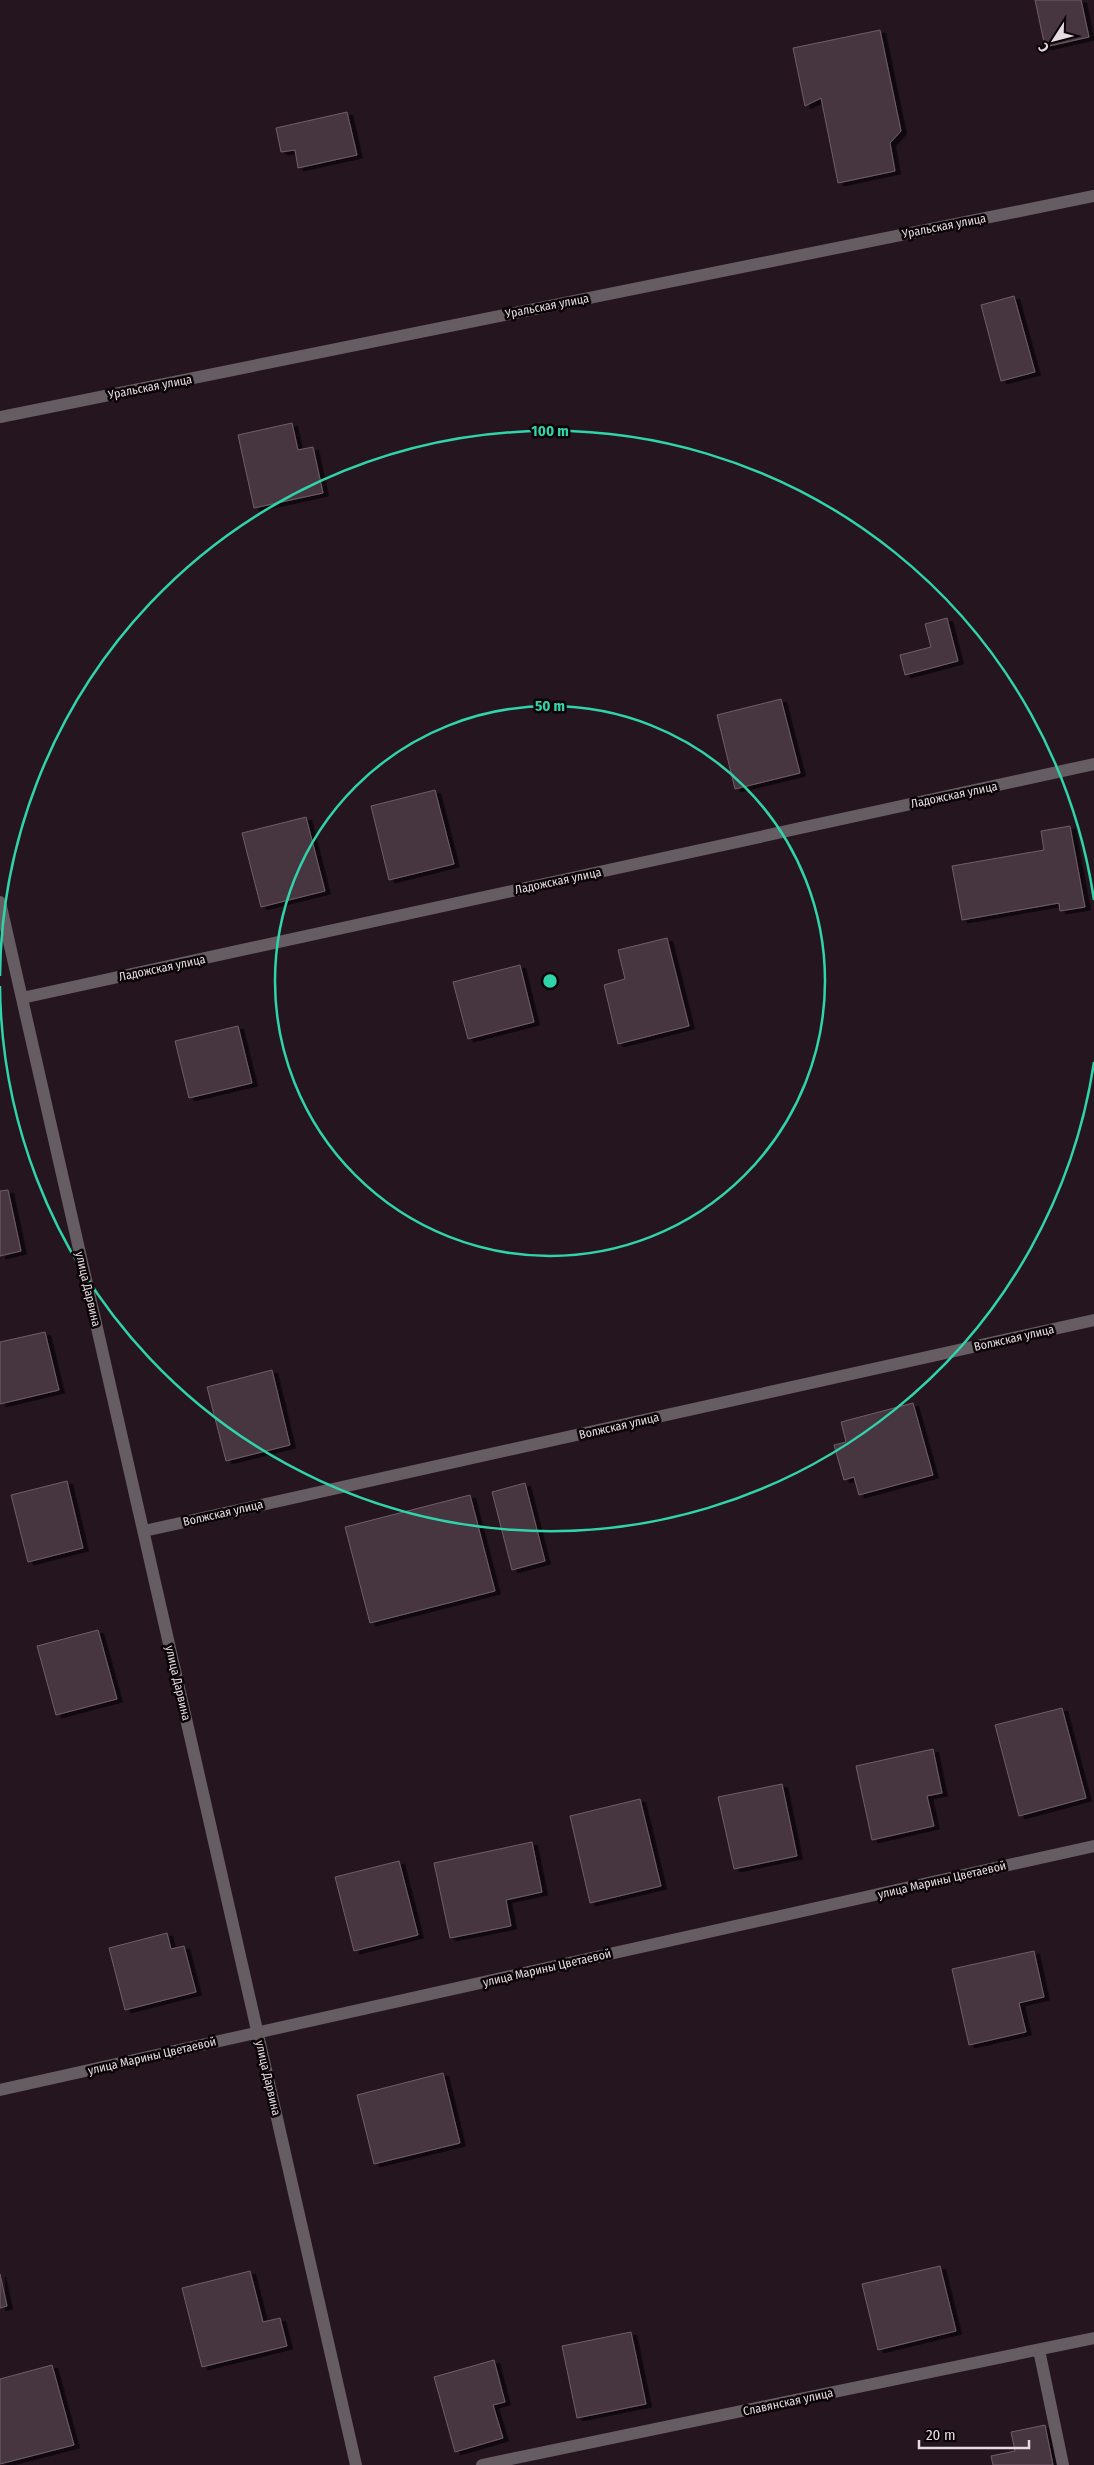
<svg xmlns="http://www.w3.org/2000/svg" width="1094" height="2465" viewBox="0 0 1094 2465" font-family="'Fira Sans Condensed',sans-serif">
<defs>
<filter id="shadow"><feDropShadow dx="5.5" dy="3" stdDeviation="0" flood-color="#0009"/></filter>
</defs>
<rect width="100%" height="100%" fill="#25151f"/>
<!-- building -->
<path fill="#473640" stroke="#705d68" filter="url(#shadow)" d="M1035 0H1081L1089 37 1045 47Z
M880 30 901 131 890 143 895 171 838 183 821 98 805 106 793 48Z
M347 112 357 155 298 168 295 150 281 152 276 128Z
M1014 296 1035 372 1001 381 981 305Z
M292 423 298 450 313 447 323 493 254 508 238 435Z
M947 618 958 661 905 675 900 655 931 647 925 624Z
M781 699 800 773 735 789 717 715Z
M435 790 454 864 389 880 371 806Z
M306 817 325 891 261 907 242 833Z
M1070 826 1085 907 1060 911 1059 903 962 920 952 866 1044 850 1041 831Z
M667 938 689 1026 618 1044 604 985 625 979 618 950Z
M520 965 534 1022 468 1039 453 982Z
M238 1026 252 1083 189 1098 175 1041Z
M8 1190 21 1251 0 1256V1191Z
M45 1332 59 1390 0 1404V1342Z
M272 1370 290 1445 226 1461 207 1387Z
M913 1403 933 1475 859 1495 854 1477 844 1480 834 1445 846 1442 841 1422Z
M67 1481 83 1548 28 1562 11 1495Z
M525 1483 545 1561 512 1570 492 1492Z
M470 1495 495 1591 370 1623 345 1527Z
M98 1630 117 1699 56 1715 37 1646Z
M1062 1708 1086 1798 1019 1816 995 1725Z
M933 1749 942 1793 927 1796 934 1826 872 1840 856 1766Z
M782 1784 797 1856 734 1869 718 1797Z
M640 1799 661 1886 590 1903 570 1816Z
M532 1842 542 1892 506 1900 511 1926 450 1938 434 1863Z
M399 1861 418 1935 354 1951 335 1877Z
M167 1933 171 1949 184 1946 196 1992 125 2010 109 1948Z
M1034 1951 1044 1997 1019 2003 1026 2032 969 2045 952 1969Z
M443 2073 460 2143 374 2164 357 2095Z
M940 2266 956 2331 878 2350 862 2284Z
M250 2271 263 2322 280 2318 287 2346 202 2367 182 2288Z
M0 2274 7 2306 0 2308Z
M631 2332 646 2404 577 2418 562 2346Z
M494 2360 505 2402 493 2405 503 2438 455 2452 434 2377Z
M52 2365 74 2445 0 2464V2379Z
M1045 2425 1053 2465H993L991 2456 1015 2451 1011 2432Z"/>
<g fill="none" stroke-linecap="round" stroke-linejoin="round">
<!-- minor -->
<path stroke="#665d62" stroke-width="12" d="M0 417 1094 196
M0 902 356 2465
M22 998 1094 764
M144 1531 1094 1320
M0 2090 1094 1846
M1039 2350 1063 2465
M482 2465 1094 2338"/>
</g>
<!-- distance rings -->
<g fill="none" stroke="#30d4aa" stroke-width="2.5">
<circle cx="550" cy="981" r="275"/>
<path d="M1094 1062A550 550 0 0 1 0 986M0 976A550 550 0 0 1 1094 900"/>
</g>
<g text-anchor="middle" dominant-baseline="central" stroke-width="5" stroke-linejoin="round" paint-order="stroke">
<!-- street labels -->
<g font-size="12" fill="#e6dbe1" stroke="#0a0407">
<text transform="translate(944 226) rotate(-11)">Уральская улица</text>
<text transform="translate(547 306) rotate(-11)">Уральская улица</text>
<text transform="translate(150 387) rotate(-11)">Уральская улица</text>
<text transform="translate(954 795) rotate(-12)">Ладожская улица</text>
<text transform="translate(558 881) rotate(-12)">Ладожская улица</text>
<text transform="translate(162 968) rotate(-12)">Ладожская улица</text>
<text transform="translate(88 1289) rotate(77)">улица Дарвина</text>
<text transform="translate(1014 1338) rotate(-13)">Волжская улица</text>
<text transform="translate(619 1426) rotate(-13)">Волжская улица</text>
<text transform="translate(223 1513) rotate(-13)">Волжская улица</text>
<text transform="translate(178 1683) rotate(77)">улица Дарвина</text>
<text transform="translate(942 1880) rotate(-13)">улица Марины Цветаевой</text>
<text transform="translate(547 1968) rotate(-13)">улица Марины Цветаевой</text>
<text transform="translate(152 2056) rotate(-13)">улица Марины Цветаевой</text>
<text transform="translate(268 2078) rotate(77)">улица Дарвина</text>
<text transform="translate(788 2402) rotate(-12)">Славянская улица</text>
</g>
</g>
<circle cx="550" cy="981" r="8" fill="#30d4aa" stroke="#0a0407" stroke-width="2.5"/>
<g font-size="15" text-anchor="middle" font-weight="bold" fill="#30d4aa" stroke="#0a0407" stroke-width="5" stroke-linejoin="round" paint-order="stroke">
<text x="550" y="436">100 m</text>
<text x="550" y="711">50 m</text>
</g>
<!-- north arrow -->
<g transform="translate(1054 40) rotate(234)" stroke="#0a0407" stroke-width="4" paint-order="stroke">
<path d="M0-4L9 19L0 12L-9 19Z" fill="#e6dbe1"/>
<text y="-8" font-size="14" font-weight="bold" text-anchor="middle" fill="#e6dbe1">С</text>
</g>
<!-- scale -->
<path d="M919 2440v8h110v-8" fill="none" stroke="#e6dbe1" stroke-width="2.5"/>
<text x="926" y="2440" font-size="15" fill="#e6dbe1" stroke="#0a0407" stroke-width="4" paint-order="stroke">20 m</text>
</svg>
